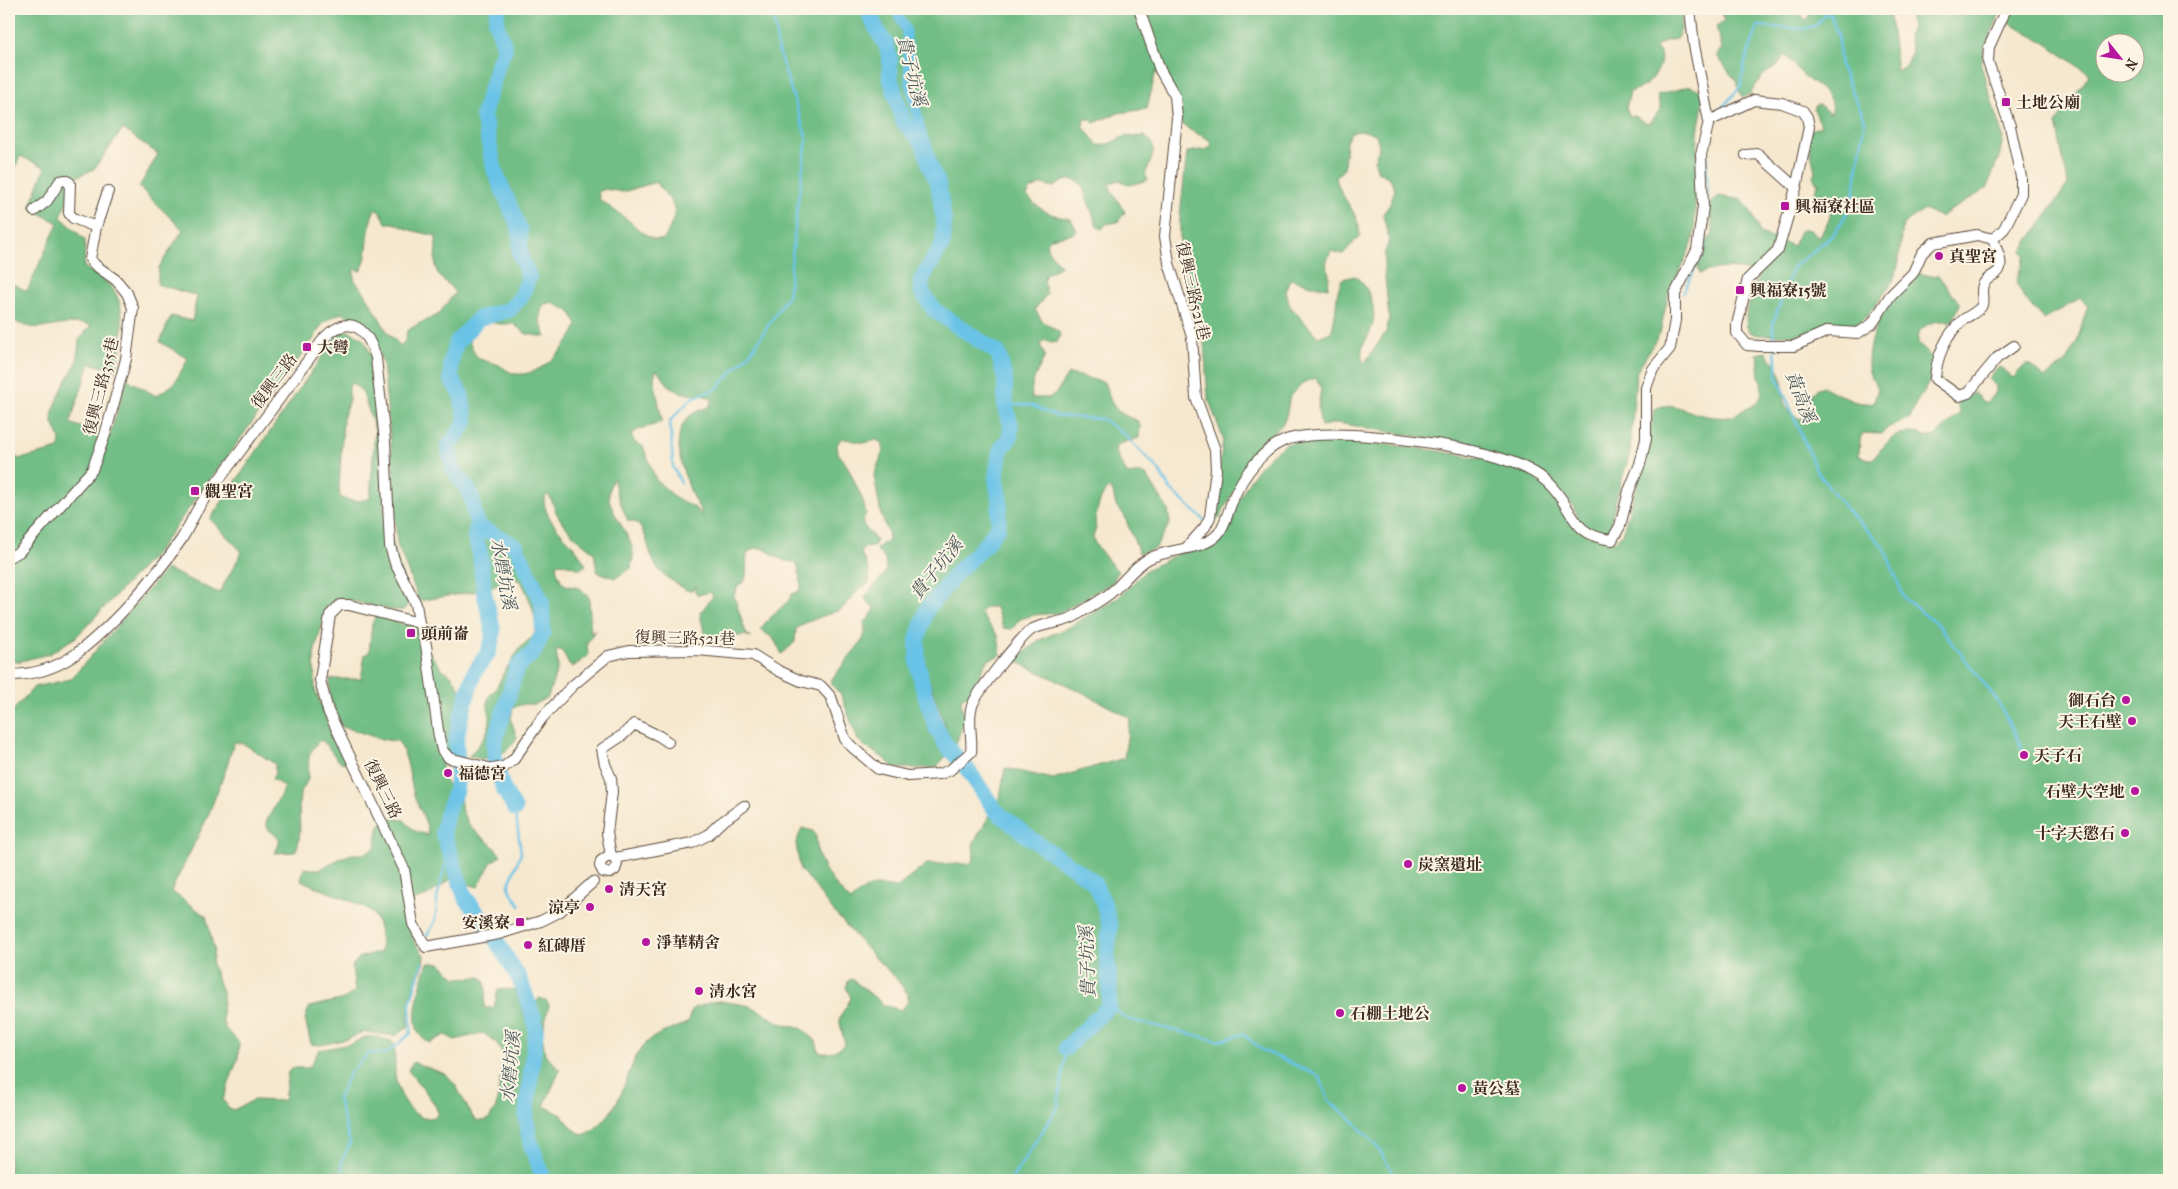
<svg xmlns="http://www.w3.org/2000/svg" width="2178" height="1189" viewBox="0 0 2178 1189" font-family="'IM FELL French Canon','Noto Serif TC',serif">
<rect width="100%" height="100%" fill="#fcf5e5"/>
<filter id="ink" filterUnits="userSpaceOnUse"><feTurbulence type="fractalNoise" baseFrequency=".02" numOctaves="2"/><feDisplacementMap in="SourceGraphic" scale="10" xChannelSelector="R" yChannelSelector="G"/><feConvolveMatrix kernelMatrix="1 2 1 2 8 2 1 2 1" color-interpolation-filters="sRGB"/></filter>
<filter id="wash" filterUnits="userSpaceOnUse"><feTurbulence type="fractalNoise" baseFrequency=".0096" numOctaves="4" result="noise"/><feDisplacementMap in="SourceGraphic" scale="20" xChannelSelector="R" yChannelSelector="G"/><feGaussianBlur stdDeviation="1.12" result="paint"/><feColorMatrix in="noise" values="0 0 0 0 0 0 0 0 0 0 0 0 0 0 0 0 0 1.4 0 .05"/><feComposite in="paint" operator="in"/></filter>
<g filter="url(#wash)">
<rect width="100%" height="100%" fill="#f6e8cf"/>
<!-- forest -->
<path fill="#72be86" stroke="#567452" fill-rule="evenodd" d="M9 9H1615L1621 17 1625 15 1629 9H1682L1681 30 1676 39 1665 41 1655 47C1667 56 1658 74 1649 82 1644 87 1636 90 1630 92L1626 108 1630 116H1634L1646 123H1650L1661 108 1657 95 1690 86 1705 92 1698 132 1694 235 1692 244 1669 292 1660 333 1636 373 1630 452 1615 503 1609 532 1605 535 1600 534 1581 525 1573 506 1548 478 1438 440 1338 423 1321 426 1318 409 1321 388 1316 378 1304 382 1290 396C1287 408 1288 422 1277 429 1254 458 1235 486 1219 519L1214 517 1223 438 1208 398 1203 329 1196 313 1180 250V215L1187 152 1208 149 1212 144 1208 139 1190 130 1180 122 1174 97 1156 71 1147 109 1118 113 1094 123 1090 119H1084L1083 126 1097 145C1108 147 1114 140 1124 137 1130 135 1137 138 1144 136 1160 144 1151 162 1145 174L1148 180 1130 185 1119 180 1109 184 1112 192 1125 212 1118 222 1106 224 1102 229 1097 226 1082 185C1073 176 1064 180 1054 187L1041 184 1030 190 1027 196C1040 211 1052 216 1071 219L1077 231 1072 234 1051 238 1047 243V249L1061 266 1045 275 1044 282 1047 294 1035 309 1042 321 1059 332 1060 337 1057 342 1051 343 1045 340 1040 344 1045 356C1039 369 1029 383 1032 398H1049L1056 393 1068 374C1081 375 1091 380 1104 382 1113 407 1112 411 1138 421L1140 426 1139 438 1119 444 1115 448 1119 460 1128 475 1141 473 1147 476 1168 510 1170 523 1155 549 1139 553 1124 515 1116 506 1113 492 1108 488C1100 495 1093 520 1096 529 1094 533 1092 537 1094 541 1096 546 1115 569 1118 571L1113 582 1059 613 1034 615 1020 619 1012 629 1003 628 996 608C989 606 985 606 980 613L998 636 1001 655 990 659 986 662 969 696H963L961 702 964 720 954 751 924 666C918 686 941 733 948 754L935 768H894C884 755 868 751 858 740L841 695 832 685V679L862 641 865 634 864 621 866 622 875 609 864 598 886 572 885 559 876 549 887 541 889 535 881 515 874 476 883 451V444L877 440 864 443 841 438 837 445 838 453 848 467 863 501 866 514 863 519V525L876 540 875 545 863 548 861 553 869 570V583L859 589 842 609 807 622 796 629 795 642 782 654 773 638 761 630 765 623 789 600 792 594 798 592 801 586 798 566 794 562C771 562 765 538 747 553L746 576 744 582 738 585 734 596 746 633 751 638 745 635C724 637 722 646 704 632L700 613 713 596 710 592 698 595 694 590 697 585 692 590H686C677 583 665 578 658 569 647 554 649 531 634 521H628L616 492 614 478C596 504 630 527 633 553 634 558 631 563 631 568L615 578 597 572 594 552C580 542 563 527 556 512 553 505 552 499 547 494L544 500C545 521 566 536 578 552 581 556 583 561 586 565L580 569 562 563 556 564 557 571 562 583 568 586 580 588 589 597 591 634 595 630 587 643 588 656 573 667 568 663 562 651 556 649 558 667 548 697 536 704H524L513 707 511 720 517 737C506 756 490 763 469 756 479 745 491 733 490 716 489 710 486 703 489 697 491 693 496 690 498 685 504 672 513 657 522 646 526 641 533 639 535 632 538 616 528 595 521 581L515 579 484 590 418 601 417 595 397 544 393 469 383 363C379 357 380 350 377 344 370 330 356 320 342 313 327 319 321 323 315 337L156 553 76 637 49 654 17 662 9 660V438L12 455 20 459 59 449 60 439 53 423 52 414 62 389 77 362 79 340 91 325C61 317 37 340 9 317V282L27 291 58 223 30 208 45 167 20 156 9 184ZM123 129 158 154 139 187 183 230 159 267 157 284 197 296 192 321 171 316 160 342 188 359 174 384 156 396 127 379 109 438 70 423 90 363 116 371C121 345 129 310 112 288 106 280 93 273 84 267L85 240 61 217 75 178 94 169ZM1363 131 1376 134 1379 147 1374 160 1378 172 1390 178 1395 189 1390 204 1383 214 1389 241 1385 252 1384 266 1389 318 1386 332 1364 364C1358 349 1364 345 1370 332 1379 312 1371 289 1355 276L1342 279C1334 296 1338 313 1331 332L1318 337 1290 306 1285 291 1290 279 1315 286 1328 288 1329 275 1326 263 1331 251 1343 254 1360 236C1359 209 1342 203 1336 178L1344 168 1346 142 1351 132ZM656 182C678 211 680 206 664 240L653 239 639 230 632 223 600 200 598 192 605 189 623 192ZM375 209 382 214 386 223H394L410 230 436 236C437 248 432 265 439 275 444 283 451 285 455 293L438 315 418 324 407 331 406 339 401 346 388 333 365 293 354 279V269L361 271C371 252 365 229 375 209ZM552 303C565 308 573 311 577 326 568 347 541 377 516 374 510 373 504 368 499 365 493 362 486 362 480 359 471 354 467 334 466 324L472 318C486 319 498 327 512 323L527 334 546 337C541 325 537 317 544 304ZM656 370C663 375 664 382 672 388 682 396 699 393 712 398L710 406C702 410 692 412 686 420 670 440 684 474 692 495 695 502 701 509 702 516L694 507 676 498 656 480 643 446 635 443 631 435C640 426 652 428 662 421L654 378Z
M1721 9H1796L1797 12 1806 20 1813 9H1889L1897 71 1905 66 1912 52 1908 35 1912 28 1908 9H2002L1984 49 1981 65 2003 138 1999 158 1986 189 1940 217 1923 210 1903 224 1898 266 1893 281 1868 315 1857 324 1820 329 1795 335H1758L1749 332C1741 315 1751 292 1759 276 1742 266 1718 266 1700 274L1698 269 1699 249 1713 234 1709 206 1718 196 1743 200 1753 215 1760 234 1793 246 1800 231C1811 227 1811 231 1820 238 1822 228 1837 215 1827 205 1825 202 1820 202 1816 200L1814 195 1817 185 1820 184 1816 182 1813 176 1815 172 1809 142 1811 130 1821 126 1814 109 1816 105H1820L1829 113 1832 112C1834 92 1815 87 1804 76 1797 69 1792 61 1784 55L1777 66 1763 75 1750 94 1742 97 1736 81 1717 56 1718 52 1722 49 1716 26 1724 21Z
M2010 9H2169V1180H9V715L34 687 71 679 166 569 219 593 242 552 210 519 336 336 345 330C364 336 366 341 372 359L385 518 409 598V605L403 610H391L340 598 333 601 327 607 314 654 315 691 347 760 343 763C332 758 330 744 320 740 305 756 310 757 308 778 307 784 301 789 300 795 297 814 304 836 295 852L275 853 279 844V838L268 829 266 822 285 787 272 779 275 773V764L244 744 234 742 226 769 208 816 171 891 206 916 214 949 212 964 223 995 222 1019 225 1028 239 1042 238 1058 223 1100 229 1108 233 1110 254 1100 284 1101 288 1072 291 1068H309L319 1050 351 1044 365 1037H377L391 1041 394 1044C396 1057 393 1071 397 1084 400 1096 411 1114 423 1118 427 1119 432 1117 435 1117L438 1113C435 1100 416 1082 408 1070L413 1062 447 1075 456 1086 474 1119 480 1121 488 1120 496 1108 504 1055 496 1042 483 1033 455 1040 445 1035 430 1043C403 1033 421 983 428 963H440L456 978 481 977C490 986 484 997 484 1008H494L498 990 515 989 524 1015 527 1017 530 1016 539 998 546 1000 549 1005 542 1034 545 1054 560 1070 544 1106 562 1115 573 1129 583 1135C601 1129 616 1107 623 1089 631 1071 634 1051 651 1039 661 1032 676 1028 687 1023L693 1008 712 1002 720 1001 751 1006 780 1023 803 1029 816 1041 819 1052C829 1056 837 1050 845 1044L839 1019 851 998 846 987 848 981 852 979 884 1005 900 1010 908 1002V994L895 977 873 956 827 904 812 882 800 870 796 843 802 828 813 831C819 839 815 848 819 857 826 875 837 888 851 901 868 883 873 885 896 888L927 864H970L974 859 973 844 1000 797 1005 768 1053 779 1124 758 1130 718 1080 691 1015 661 1039 640 1068 628 1119 597 1146 570 1178 554 1200 549 1219 540C1238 504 1248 468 1285 445 1309 430 1500 455 1525 472 1538 480 1549 489 1558 502 1563 510 1570 525 1578 530 1588 536 1603 539 1614 542L1622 534 1642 469 1654 410C1670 399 1686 412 1702 415 1710 417 1728 419 1736 415 1738 414 1740 412 1742 410 1750 407 1756 406 1760 398 1766 386 1755 375 1759 361L1756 354 1766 352C1772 360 1779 368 1782 379 1786 402 1778 405 1800 419L1806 417C1808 403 1807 391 1824 387 1840 394 1855 407 1874 402L1878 388C1875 382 1868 373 1868 367 1867 326 1891 300 1918 273L1931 276 1938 275 1960 304 1953 321C1939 321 1929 320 1919 332L1918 344 1934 359 1930 381 1915 405 1910 418 1889 427 1881 434 1863 433 1860 439 1859 456 1868 459H1873C1888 442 1894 429 1920 434 1926 436 1929 438 1935 436L1960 413 1957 404 1959 399 1975 393 1983 402H1987L1996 392V386L1988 379 1993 372 2000 367 2013 378 2025 365H2031L2045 378 2065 363 2077 341 2088 305 2080 298 2044 320 2025 299 2016 283 2025 255 2021 252 2068 184 2056 123 2090 74 2044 42 2005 21ZM2106 42H2136V72H2106ZM352 383 362 391 375 429 370 498C362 502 348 502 340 497L339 489 343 419 349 399V386Z
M376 616 417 628 423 645 442 669 452 676 459 687 467 718 463 736 452 753 443 752 442 767 444 780 460 797 462 812 471 828 492 845 501 855 491 863 478 887 451 879 427 896 415 900 408 913 410 927 413 940 424 955 423 967 410 997 408 1027 395 1036 363 1032 348 1039 320 1045 311 1044 305 1019 309 1007 344 999 355 991 352 966 360 957 381 952C381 940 380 923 373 914 365 904 317 889 301 880L304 868 318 870 341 858 352 854H364L375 848 379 825 391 818 404 820 415 831 428 835C427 819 420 812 415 798 409 778 409 758 398 741 377 741 362 731 342 727L330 699V679H361L365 654 369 653 372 624Z"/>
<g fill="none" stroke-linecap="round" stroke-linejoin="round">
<!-- stream -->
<path stroke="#69c3e7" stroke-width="2.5" d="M1718 113 1741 86 1744 65 1758 26 1803 29 1815 26 1830 10
M1706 152 1708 196
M1683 293 1704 249 1706 219
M1774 344 1773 323 1793 267 1833 235 1852 205 1865 120 1840 65 1839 38 1828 9
M1775 349 1777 376 1816 470 1847 510 1884 547 1904 598 1940 627 1997 700 2025 754
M1005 404 1030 405 1056 416 1102 419 1124 434 1158 469 1170 489 1204 520
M681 483 673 467 670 421 692 398 716 389 751 352 788 295 797 208 807 139 778 50 775 25 770 9
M515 809 521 853 508 887 520 906
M427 935 435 922 437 899 444 868 451 858
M1109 1006 1127 1019 1219 1041 1243 1034 1262 1050 1319 1076 1329 1101 1349 1117 1377 1146 1394 1175 1403 1180
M344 1180 342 1161 350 1143 338 1099 349 1074 369 1053 386 1054 411 1033 410 1004 422 963
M1011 1180 1058 1107 1066 1048"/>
<!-- canal -->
<path stroke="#69c3e7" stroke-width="10" d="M895 9 906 30 910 83 924 145"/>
<!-- river -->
<path stroke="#69c3e7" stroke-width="16" d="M498 9 496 22 505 48 497 67 483 115 495 172 520 230V254L529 277 521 297 509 310 479 318 456 343 451 362V379L461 394 466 422 448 447 453 469 471 494 477 526 475 537 480 553 484 592 493 630 492 641 488 653 474 673 461 716 456 741 458 769 456 789 446 815 443 833 465 897 486 924 519 978 534 1018 536 1030 526 1117 530 1141 544 1180
M867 9 878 32 886 44 890 59V77L903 121 924 145 930 167 938 183 944 221 943 243 921 280 922 292 934 310 998 353 1005 378V404L1011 426 1010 437 1000 451 996 478 1000 503 998 527 983 547 959 570 927 609 917 640 918 665 924 692 936 727 946 745 968 770 995 810 1027 836 1093 881 1103 901 1110 926 1107 956 1110 986 1109 1006 1066 1048
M477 526 516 546 542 602 543 633 534 652 517 667 494 744 495 762 503 788 515 809"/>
</g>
</g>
<g filter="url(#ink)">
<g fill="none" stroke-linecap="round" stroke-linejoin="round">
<!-- street casing -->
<g stroke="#574639" stroke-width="12">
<path id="street" d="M1139 9 1160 70 1175 96 1177 118 1165 236 1169 263 1192 337 1196 398 1215 450 1216 470 1210 517 1205 527 1187 547
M1709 121 1754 100 1782 103 1803 111 1807 117 1809 127 1796 188 1778 250 1748 279 1737 325V333L1747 345 1759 346H1794L1828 331 1858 333 1872 324 1890 296 1913 273 1922 253 1933 243 1977 235 1993 239 2004 229 2021 194V177L2010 126 1988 62 1989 47 2006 9
M1746 155 1758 154 1796 188
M96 227 108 191
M1993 239C1996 250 2007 267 1995 274 1990 277 1986 279 1983 285 1980 292 1985 301 1981 307 1976 313 1967 316 1962 321 1946 335 1936 358 1935 379L1959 396 1968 393 1997 358 2014 346
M9 557 19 552 92 470 105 435 126 359 133 308 127 293 116 280 95 265 90 259 96 227 73 218 69 213 70 183 66 180 60 181 47 201 34 211
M419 623 349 605H340L330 615 320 680 328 711 404 869 413 924 426 947 499 934 541 921 559 912 593 882
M9 675C31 675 54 669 73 656 110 629 155 578 181 540 189 528 194 513 203 501 244 446 285 392 325 337 351 312 368 330 376 358L385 442 390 546 395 563 416 604 419 623 426 645 439 737 442 750 449 758 493 769 504 767 514 759 542 718 572 686 608 656 629 651 697 650 753 655 779 671 801 681 821 686 831 697 845 739 851 746 878 769 908 776 940 774 950 770 971 752C973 737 967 720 972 706 976 693 1020 638 1031 630 1044 622 1063 624 1075 616 1087 608 1103 600 1114 590 1125 580 1134 567 1148 559 1168 548 1203 551 1218 534 1226 524 1228 511 1233 499 1242 477 1264 446 1289 439 1332 428 1416 440 1461 448 1487 454 1526 463 1546 481 1574 505 1568 535 1612 540L1620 526 1629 491 1640 464 1646 439V388L1653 369 1670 348 1675 320V294L1697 250 1703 206 1701 155 1709 121 1694 45 1690 9
M611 856 607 833 612 792 611 778 605 764 602 749 623 735 634 724 659 736 668 742
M615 858 608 856 601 861 600 866 603 872 610 873 615 870 617 864 615 858 692 843 708 835 719 824 744 806"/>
</g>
<!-- street -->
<use href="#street" stroke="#fff" stroke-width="10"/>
</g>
</g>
<!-- markers -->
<g fill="#b5179e" stroke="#fcf5e5" stroke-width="2">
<rect x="2001" y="97" width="10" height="10" rx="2.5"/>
<rect x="1780" y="201" width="10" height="10" rx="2.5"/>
<circle cx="1939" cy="256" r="5"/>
<rect x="1735" y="285" width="10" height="10" rx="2.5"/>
<rect x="302" y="342" width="10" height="10" rx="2.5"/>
<rect x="190" y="486" width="10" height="10" rx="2.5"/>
<rect x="406" y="628" width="10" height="10" rx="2.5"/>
<circle cx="2126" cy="700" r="5"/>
<circle cx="2132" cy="721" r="5"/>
<circle cx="2024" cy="755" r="5"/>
<circle cx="448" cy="773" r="5"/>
<circle cx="2135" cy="791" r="5"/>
<circle cx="2125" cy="833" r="5"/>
<circle cx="1408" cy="864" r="5"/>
<circle cx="609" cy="889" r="5"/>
<circle cx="590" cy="907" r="5"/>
<rect x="515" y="917" width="10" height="10" rx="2.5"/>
<circle cx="646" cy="942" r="5"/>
<circle cx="528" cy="945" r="5"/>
<circle cx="699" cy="991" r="5"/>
<circle cx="1340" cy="1013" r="5"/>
<circle cx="1462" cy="1088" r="5"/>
</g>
<g text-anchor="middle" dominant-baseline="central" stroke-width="4" stroke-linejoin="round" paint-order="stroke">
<!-- poi labels -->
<g font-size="16" font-weight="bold" fill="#3b2a1e" stroke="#fcf5e5" text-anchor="start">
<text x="2016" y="102">土地公廟</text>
<text x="1795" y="206">興福寮社區</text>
<text x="1949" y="256">真聖宮</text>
<text x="1750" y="290">興福寮15號</text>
<text x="317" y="347">大彎</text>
<text x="205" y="491">觀聖宮</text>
<text x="421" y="633">頭前崙</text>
<text x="2116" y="700" text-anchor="end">御石台</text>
<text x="2122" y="721" text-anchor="end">天王石壁</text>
<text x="2034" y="755">天子石</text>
<text x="458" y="773">福德宮</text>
<text x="2125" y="791" text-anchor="end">石壁大空地</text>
<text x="2115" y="833" text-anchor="end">十字天懲石</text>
<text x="1418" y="864">炭窯遺址</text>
<text x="619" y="889">清天宮</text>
<text x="580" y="907" text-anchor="end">涼亭</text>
<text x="510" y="922" text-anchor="end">安溪寮</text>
<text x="656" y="942">淨華精舍</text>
<text x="538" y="945">紅磚厝</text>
<text x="709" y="991">清水宮</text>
<text x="1350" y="1013">石棚土地公</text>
<text x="1472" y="1088">黃公墓</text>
</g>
<!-- street labels -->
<g font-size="16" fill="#3b2a1e" stroke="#fcf5e5">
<text transform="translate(1193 291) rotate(77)">復興三路521巷</text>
<text transform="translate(274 381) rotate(-53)">復興三路</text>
<text transform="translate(101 386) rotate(-76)">復興三路355巷</text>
<text transform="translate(685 638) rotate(1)">復興三路521巷</text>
<text transform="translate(383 789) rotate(64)">復興三路</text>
</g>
<!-- water labels -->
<g font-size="18" font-style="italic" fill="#49585a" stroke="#fcf5e5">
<text transform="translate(911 71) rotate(76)">貴子坑溪</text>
<text transform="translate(1800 397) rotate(69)">黃高溪</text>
<text transform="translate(937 569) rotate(-51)">貴子坑溪</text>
<text transform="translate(503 574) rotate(80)">水磨坑溪</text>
<text transform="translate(1088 962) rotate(-92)">貴子坑溪</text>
<text transform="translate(511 1067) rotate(-85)">水磨坑溪</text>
</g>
</g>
<!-- margin -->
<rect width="2178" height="1189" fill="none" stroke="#fcf5e5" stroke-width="30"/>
<!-- north arrow -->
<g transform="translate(2120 58) rotate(120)"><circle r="24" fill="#fcf5e5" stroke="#afa495"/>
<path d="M0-4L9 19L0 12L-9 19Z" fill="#b5179e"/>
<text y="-8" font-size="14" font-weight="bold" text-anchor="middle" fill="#3b2a1e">N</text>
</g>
</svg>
